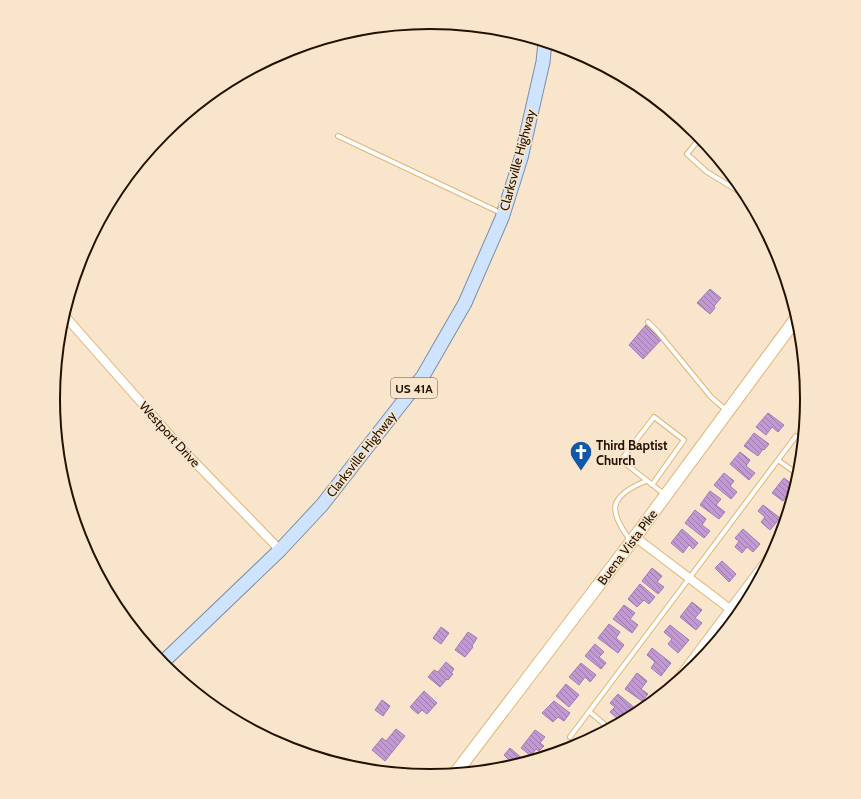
<svg xmlns="http://www.w3.org/2000/svg" width="861" height="799" viewBox="0 0 861 799" font-family="Cabin,sans-serif">
<defs>
<pattern id="building-back-hatch" width="6" height="6" patternUnits="userSpaceOnUse"><rect width="6" height="6" fill="#c298d5"/><path d="M-1 5l2 2M0 0l6 6M5-1l2 2" fill="none" stroke="#9d7baa"/></pattern>
</defs>
<rect width="100%" height="100%" fill="#f8e5cc"/>
<!-- building -->
<path fill="url(#building-back-hatch)" stroke="#a279b4" d="M710 289 721 298 714 306 715 308 710 314 697 303Z
M646 325 661 340 643 359 629 345Z
M768 413 784 425 778 432 772 427 766 435 756 427Z
M754 433 769 444 764 450 763 449 758 456 744 446Z
M740 452 750 460 746 466 755 473 749 480 730 464Z
M724 473 734 481 730 486 737 492 731 499 714 485Z
M784 478 796 487 793 498 788 494 783 501 772 493Z
M710 491 721 499 716 505 725 512 719 519 700 505Z
M763 505 780 518 770 530 761 522 765 517 758 511Z
M695 510 706 519 702 525 710 531 704 538 685 523Z
M682 529 698 543 693 549 689 545 683 553 671 543Z
M743 529 760 544 753 552 747 547 742 553 735 547 739 541 735 538Z
M722 561 736 574 729 582 715 568Z
M652 568 662 576 657 582 664 587 658 594 642 581Z
M640 584 655 597 649 604 644 600 637 607 628 599Z
M692 602 702 610 695 618 702 623 696 630 680 617Z
M624 605 635 613 630 619 638 625 632 633 613 619Z
M609 624 620 632 616 638 624 645 618 653 598 638Z
M670 625 689 640 678 653 668 644 672 639 664 632Z
M441 627 449 633 441 644 433 638Z
M468 632 477 638 472 646 473 647 465 657 455 650Z
M595 644 604 652 599 657 606 663 601 669 585 656Z
M652 648 671 663 661 676 651 668 655 662 647 655Z
M446 662 454 669 451 673 453 674 448 680 447 679 440 687 428 677 434 670 438 672Z
M581 663 596 675 590 682 585 677 579 685 569 677Z
M637 673 647 681 641 689 648 694 642 701 625 689Z
M566 684 579 695 569 707 556 696Z
M424 691 437 703 427 714 422 710 418 714 410 707Z
M618 694 636 709 629 717 623 713 618 719 610 712 615 707 610 703Z
M382 700 390 706 383 716 375 710Z
M554 701 570 713 564 721 558 717 553 722 542 713Z
M396 729 405 736 385 761 372 750 382 738 386 741Z
M535 730 545 737 540 743 544 746 539 751 536 749 531 756 521 748Z
M590 735 593 738 583 744Z
M510 748 524 760 520 765 505 769 503 767 509 760 504 755Z
M344 758 357 769 356 770 339 764Z"/>
<g fill="none" stroke-linecap="round" stroke-linejoin="round">
<!-- lane casing -->
<g stroke="#e2b473" stroke-width="6">
<path id="lane" d="M338 136 501 213
M701 137 687 154 707 172 748 197
M648 322 657 331 711 397 726 410
M778 460 800 476
M652 485 684 440 654 417 621 460 664 494
M631 541C607 510 609 496 646 481
M590 712 610 729
M570 737 796 436"/>
</g>
<!-- street casing -->
<g stroke="#e2b473" stroke-width="10">
<path id="street" d="M64 315 184 451 280 550
M635 537 730 609
M671 688 779 544"/>
</g>
<!-- secondary casing -->
<g stroke="#e2b473" stroke-width="14">
<path id="secondary" d="M454 775 635 537 798 316"/>
</g>
<!-- primary casing -->
<g stroke="#7d8ea4" stroke-width="15">
<path id="primary" d="M161 664 280 550 322 505 423 376 465 303 502 218 521 158 543 62 545 42"/>
</g>
<!-- lane -->
<use href="#lane" stroke="#fff" stroke-width="4"/>
<!-- street -->
<use href="#street" stroke="#fff" stroke-width="8"/>
<!-- secondary -->
<use href="#secondary" stroke="#fff" stroke-width="12"/>
<!-- primary -->
<use href="#primary" stroke="#cee3fd" stroke-width="13"/>
</g>
<!-- icons -->
<defs>
<g id="church-pin" transform="scale(1.15)"><path d="M0 17L-7.5 6A9.5 9.5 0 1 1 7.5 6Z" fill="#0f59a8" stroke="#f8e5cc"/><path d="M-1.2-6h2.4v3.5h3.3v2.4h-3.3V6h-2.4V-.1h-3.3v-2.4h3.3Z" fill="#fff"/></g>
</defs>
<g fill-rule="evenodd">
<use href="#church-pin" x="581" y="452"/>
</g>
<g text-anchor="middle" dominant-baseline="central" stroke-width="3.5" stroke-linejoin="round" paint-order="stroke">
<!-- shield labels -->
<rect fill="#f8e5cc" stroke="#63513d" stroke-width="1" x="391" y="378" width="46" height="20" rx="3"/>
<g font-size="12" font-weight="bold" fill="#231200">
<text x="414" y="388">US 41A</text>
</g>
<!-- street labels -->
<g font-size="13" fill="#231200" stroke="#f8e5cc">
<text transform="translate(517 160) rotate(-75)">Clarksville Highway</text>
<text transform="translate(170 434) rotate(48)">Westport Drive</text>
<text transform="translate(361 454) rotate(-52)">Clarksville Highway</text>
<text transform="translate(627 547) rotate(-53)">Buena Vista Pike</text>
</g>
<!-- poi labels -->
<g font-size="13" font-weight="bold" fill="#231200" stroke="#f8e5cc" text-anchor="start">
<text x="596" y="445">Third Baptist<tspan x="596" dy="15">Church</tspan></text>
</g>
</g>
<!-- crop -->
<path d="M0 0H861V799H0ZM60 399a370 370 0 1 1 740 0a370 370 0 1 1-740 0Z" fill="#f8e5cc" fill-rule="evenodd"/>
<path fill="none" stroke="#231200" stroke-width="2" d="M60 399a370 370 0 1 1 740 0a370 370 0 1 1-740 0Z"/>
</svg>
